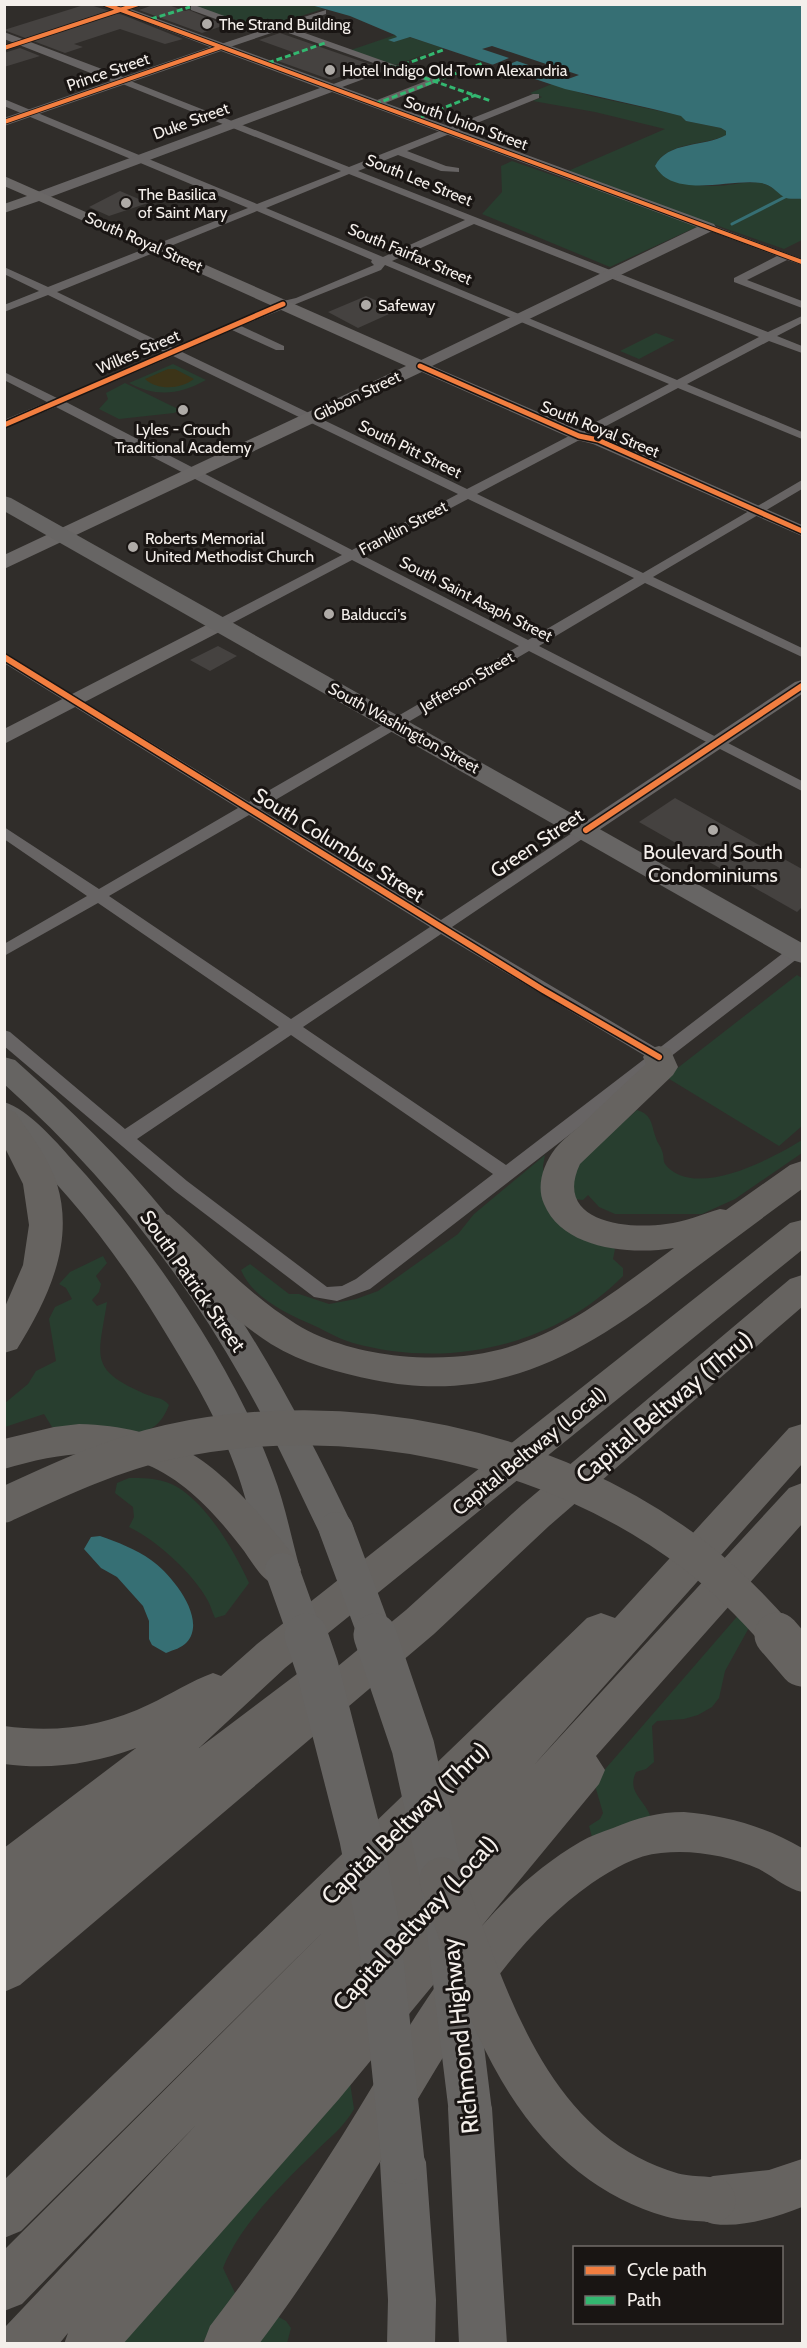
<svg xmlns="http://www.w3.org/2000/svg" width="807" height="2348" viewBox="0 0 807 2348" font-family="Cabin,sans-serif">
<rect width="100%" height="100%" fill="#302d2a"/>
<!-- green -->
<path fill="#283e2f" d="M311 4 323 9 260 29 189 5Z
M395 35 397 37 390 40 394 42 409 37 443 48 395 65 351 50Z
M552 84 591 96 682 116 686 121 721 128 726 131V135C705 146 667 141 655 166 664 183 696 186 714 186 730 186 745 181 761 183 775 186 780 197 789 198 793 199 798 198 802 199V240L784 249 707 222 610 267 482 214 502 192 501 166 512 161 578 184 591 178 568 171 665 129 595 112 533 101 542 97 530 93Z
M656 333 675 340 639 359 620 351Z
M173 364 206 380C179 395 156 397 129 383Z
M125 383 180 410 174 413 119 419 99 409 108 399 106 393Z
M797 975 802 978V1126L779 1146 666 1077Z
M637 1110C653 1115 651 1125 656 1138 657 1143 661 1146 662 1151 664 1155 663 1161 665 1164 694 1201 773 1158 802 1140V1153L735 1199 702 1214H615L599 1207 588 1195 583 1200 574 1199 567 1179 582 1158Z
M545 1155 543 1166 544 1178 615 1249 613 1259 623 1268V1276C553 1347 447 1369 353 1343 339 1339 328 1332 315 1326 288 1314 253 1299 241 1270L250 1264 289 1294H299L329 1304 356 1299 378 1291 458 1234 474 1214Z
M103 1256 107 1263 96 1276 101 1284 99 1292 92 1300 97 1306 107 1302C99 1356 87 1369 145 1394 154 1398 163 1397 169 1405 163 1420 157 1427 143 1432L52 1427 44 1414 5 1427V1403L28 1384 36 1371 56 1361 49 1319 55 1307 72 1299 66 1288 59 1284 70 1272Z
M129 1478C142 1478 154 1478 166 1482 202 1494 234 1550 249 1583L225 1615 215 1618C212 1612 211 1606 208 1601 193 1573 156 1540 129 1527L134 1517 133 1507 115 1493 117 1483Z
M741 1612 751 1624 725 1671 719 1698 712 1707 698 1715 684 1719 657 1721 652 1726 654 1762 646 1769 636 1772C626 1793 646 1800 651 1818L611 1829 592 1837 589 1826 600 1819 603 1813 594 1782Z
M349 2076 354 2109C344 2127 329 2138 314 2153 281 2185 240 2225 223 2268L237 2297 202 2343 111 2344Z
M273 2314 286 2321 291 2328 287 2343 250 2344Z"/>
<!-- sand -->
<path fill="#3c3418" d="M168 369H175L194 379C181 389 158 391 145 379Z"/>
<!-- water -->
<path fill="#366f74" d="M311 5H802V199C797 198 789 200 784 197 775 191 772 185 761 183 731 178 674 200 655 166 667 141 705 147 726 135V131L721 128 686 121 681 116 653 109 565 89 410 37 394 42 388 40 397 37 395 35 350 16Z
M100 1536C117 1542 136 1549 151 1560 170 1573 208 1618 187 1642 182 1648 173 1650 166 1653L152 1645 149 1639V1621L143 1606 117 1577 101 1568 84 1549 91 1537Z"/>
<!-- pier -->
<path fill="#302d2a" d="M492 46 579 75 568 79 544 71 528 77 519 74 534 67 517 61 500 68 492 65 509 58 482 49Z"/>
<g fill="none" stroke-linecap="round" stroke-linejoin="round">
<!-- stream -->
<path stroke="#366f74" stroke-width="3" d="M732 224 785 197"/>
</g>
<!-- building -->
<path fill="#454240" d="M87 4 123 15 183 39 165 44 120 29 74 44 83 47 65 53 4 30Z
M156 4H166L185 11 189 10 225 25 202 33 139 10Z
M280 33 372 65 331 80 278 61 298 54 259 40Z
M20 48 40 56 4 67V53Z
M120 191 148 203 109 216 89 207Z
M366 296 398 310 358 328 328 312Z
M218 646 237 656 210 671 190 660Z
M675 798 802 869V907L797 912 639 822Z"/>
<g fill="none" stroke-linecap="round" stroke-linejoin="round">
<!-- minor -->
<path fill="#676464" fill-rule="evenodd" d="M191 6H197L263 30 326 10V14L288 27 440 81 378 106H372V102L426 81 391 69 334 90H328V86L382 66 280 30 224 49H218V45L254 33 191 10Z
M123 78 349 167 533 94H539V98L407 151 446 166 459 168V172L441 171 398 155 358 171 768 332 802 316V323L777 336 802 346V353L769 341 687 384 802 432V439L678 388 477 494 643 573 802 480V489L653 577 802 648V657L645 583 539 646 802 781V791L529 651 260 809 441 920 581 827H591L594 830 591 833 452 927 658 1049 791 947H802V955L370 1289 337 1301 314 1297 175 1191 4 1046V1030L10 1032 125 1129 279 1027 98 903 4 956V944L87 896 4 839V827L99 889 238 808 4 663V653L249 802 519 646 352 560 225 627H215L213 624 215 621 342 555 56 407 4 428V420L47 402 4 380V372L57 398 164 352 48 295 4 312V305L39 291 4 274V267L48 287 248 208 4 106V99L257 204 341 171 120 83 118 81ZM349 174 465 220 383 257 266 208ZM257 211 372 260 371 262 374 265 296 298 279 302 173 348 57 292ZM474 224 759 337 677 380 392 261ZM385 265 669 384 467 489 182 352 232 330 276 350H284V346L241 326 381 270ZM173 356 458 494 352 550 66 402ZM468 499 634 578 528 640 362 555ZM249 815 430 927 291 1019 109 896ZM441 934 647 1057 506 1165 303 1027ZM291 1035 493 1174 356 1279 342 1286 327 1287 187 1181 137 1139Z
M709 224 802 259V265L787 260 747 280 802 301V308L734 282V278L777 256 705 229 704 227Z"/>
<!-- tertiary -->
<path fill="#676464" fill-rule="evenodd" d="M100 4H117L714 224 716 227 714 230 432 366 584 432 604 437 802 525V536L593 444 573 439 415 369 412 366 415 363 697 227 332 92 45 199H35L33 196 35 193 320 88 221 51 4 126V118L111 81 4 39V32L123 77 210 47Z
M802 680V694L593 834 586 836 579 834 576 830 579 826 795 682Z"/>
<!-- secondary -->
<path fill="#6a6766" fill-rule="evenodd" d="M4 176 426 362 429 366 426 370 4 569V555L406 366 39 201 4 213V204L27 196 4 186Z
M220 618 227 620 230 624 227 628 4 744V729Z"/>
<!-- primary -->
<path fill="#676564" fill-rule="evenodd" d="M4 496 11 498 802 943V963L792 960 4 511Z"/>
<!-- trunk -->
<path fill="#666462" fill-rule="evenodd" d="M4 1057 15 1060C69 1108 122 1159 168 1216 244 1312 302 1419 354 1529L349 1540 336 1544 323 1540C297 1487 273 1433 243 1381 180 1269 100 1170 4 1084Z
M4 1102C29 1109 59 1145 76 1164 152 1247 234 1367 273 1473 285 1504 291 1537 300 1569L294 1580 281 1585 268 1580 262 1569C255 1537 248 1503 237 1472 221 1426 196 1383 171 1342 125 1264 71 1192 4 1131Z
M470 2086 486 2092 492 2108 507 2344H459L448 2108 454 2092Z
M403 2139 419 2146 426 2162 436 2300 435 2344H387L388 2300 380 2162 387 2146Z"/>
<!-- motorway -->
<path fill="#666360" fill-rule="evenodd" d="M659 1046 670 1049 678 1067 673 1075 580 1164C553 1221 625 1230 666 1224 685 1222 702 1214 720 1209L726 1210 790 1165 802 1161V1189C761 1219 719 1250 678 1281 584 1353 498 1405 374 1380 339 1373 302 1363 271 1344 224 1314 186 1271 145 1233L140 1224 145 1215 157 1212 169 1215C210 1252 249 1295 296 1324 327 1343 364 1352 400 1356 523 1367 580 1317 674 1248 632 1255 563 1250 544 1204 536 1186 543 1165 555 1149 562 1140 573 1132 582 1124 603 1104 624 1084 646 1064L643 1057 648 1049Z
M4 1109 15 1112C30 1134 49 1158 57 1184 75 1243 48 1299 17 1349L4 1353V1309L23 1265 29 1225 23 1184 4 1146Z
M802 1220V1250L285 1668 199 1748 297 1674 311 1669 326 1676 406 1610 523 1504 790 1279 802 1275V1307L549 1526 434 1634 20 1985 4 1992V1848L136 1748C92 1764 51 1770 4 1764V1726C56 1733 103 1727 150 1704 171 1694 191 1681 213 1673L221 1676 257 1644 790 1223Z
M79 1424C191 1427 230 1479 296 1558L301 1570 296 1582C286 1585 279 1588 270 1582 259 1576 249 1557 241 1547 214 1512 182 1477 140 1462 96 1446 48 1456 4 1469V1439L54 1427Z
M802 1424V1464L534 1765 789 1488 802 1483V1524L596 1756 605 1770 599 1784 339 2099 123 2344H64L68 2333 59 2344H4L6 2326 196 2125 22 2304 4 2311V2250L324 1931 21 2231 4 2238V2180L587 1618 601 1613 615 1618 789 1428Z
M684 1812C724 1815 767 1827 802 1848V1892C786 1888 774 1877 759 1869 730 1856 693 1849 661 1853 636 1855 613 1869 592 1883 493 1953 438 2070 375 2170 339 2230 301 2288 259 2344H203L210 2326C257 2265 301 2201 342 2136 408 2031 469 1907 580 1842 590 1836 602 1832 613 1828 637 1818 658 1812 684 1812Z
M802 2159V2207C777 2217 742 2228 714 2224 708 2223 701 2219 696 2217L689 2200 696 2183 713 2176 769 2170Z"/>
<!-- trunk-bridge-far1 -->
<path stroke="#666462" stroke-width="34" d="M336 1529 376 1637
M282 1570 306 1637"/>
<!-- trunk-bridge -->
<path stroke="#666462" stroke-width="43" d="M306 1635 317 1667 361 1839 379 1931 403 2162
M375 1635 413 1747 442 1880 470 2108"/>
<!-- motorway-bridge-far1 -->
<path stroke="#666360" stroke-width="35" d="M4 1505C58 1480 111 1455 169 1442 344 1403 551 1445 694 1555 725 1579 753 1607 779 1637"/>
<!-- motorway-bridge -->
<path stroke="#666360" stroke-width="45" d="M777 1635 802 1664
M442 1880C487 2004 530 2154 672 2195 685 2199 700 2198 713 2200"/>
<!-- quiet -->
<path stroke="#33b770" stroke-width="3" stroke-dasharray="6 3" stroke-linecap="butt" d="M151 19 190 7
M268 63 325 43
M390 66 491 101
M395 68 443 50
M375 104 483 63
M421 117 476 95"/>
<!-- cycleway-far2 casing -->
<g stroke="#191513" stroke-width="6">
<path id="cycleway-far2" d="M105 4 802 262
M4 48 138 4
M4 122 221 47"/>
</g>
<!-- cycleway-far1 casing -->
<g stroke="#191513" stroke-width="8">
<path id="cycleway-far1" d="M420 366 579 436 598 440 802 531
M4 425 283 304"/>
</g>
<!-- cycleway casing -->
<g stroke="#191513" stroke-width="9">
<path id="cycleway" d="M4 657 543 990 659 1057
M586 830 802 686"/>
</g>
<!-- cycleway-far2 -->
<use href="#cycleway-far2" stroke="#f27e40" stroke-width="4"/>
<!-- cycleway-far1 -->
<use href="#cycleway-far1" stroke="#f27e40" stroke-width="5"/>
<!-- cycleway -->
<use href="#cycleway" stroke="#f27e40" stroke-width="6"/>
</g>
<!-- markers -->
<g fill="#afaba7" stroke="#191513" stroke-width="2">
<circle cx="207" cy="24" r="6"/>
<circle cx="330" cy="70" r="6"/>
<circle cx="126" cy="203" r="6"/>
<circle cx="366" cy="305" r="6"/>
<circle cx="183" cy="410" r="6"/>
<circle cx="133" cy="547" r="6"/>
<circle cx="329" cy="614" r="6"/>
<circle cx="713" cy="830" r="6"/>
</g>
<g text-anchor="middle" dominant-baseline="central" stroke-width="6" stroke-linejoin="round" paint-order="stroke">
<!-- far-poi labels -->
<g font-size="16" fill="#f4efeb" stroke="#191513" text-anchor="start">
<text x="219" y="24">The Strand Building</text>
<text x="342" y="70">Hotel Indigo Old Town Alexandria</text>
<text x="138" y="194">The Basilica<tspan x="138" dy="18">of Saint Mary</tspan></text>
<text x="378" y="305">Safeway</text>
<text x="183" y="429" text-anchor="middle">Lyles - Crouch<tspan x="183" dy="18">Traditional Academy</tspan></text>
<text x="145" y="538">Roberts Memorial<tspan x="145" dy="18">United Methodist Church</tspan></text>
<text x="341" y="614">Balducci's</text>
</g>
<!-- far-street labels -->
<g font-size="16" fill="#f4efeb" stroke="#191513">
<text transform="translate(108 72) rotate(-19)">Prince Street</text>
<text transform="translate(191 121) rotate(-20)">Duke Street</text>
<text transform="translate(466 123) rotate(20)">South Union Street</text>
<text transform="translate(419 180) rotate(22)">South Lee Street</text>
<text transform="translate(144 242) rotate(24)">South Royal Street</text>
<text transform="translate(410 254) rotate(23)">South Fairfax Street</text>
<text transform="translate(138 352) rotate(-23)">Wilkes Street</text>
<text transform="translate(357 396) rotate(-26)">Gibbon Street</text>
<text transform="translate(600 429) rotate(22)">South Royal Street</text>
<text transform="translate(410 449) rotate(26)">South Pitt Street</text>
<text transform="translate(403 528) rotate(-28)">Franklin Street</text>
<text transform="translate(476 599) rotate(27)">South Saint Asaph Street</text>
<text transform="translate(467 682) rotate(-30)">Jefferson Street</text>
<text transform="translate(404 728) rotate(29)">South Washington Street</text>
</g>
<!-- street labels -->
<g font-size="20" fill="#f4efeb" stroke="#191513">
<text transform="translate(537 843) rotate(-34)">Green Street</text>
<text transform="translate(339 845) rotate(32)">South Columbus Street</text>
<text transform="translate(193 1281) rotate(55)">South Patrick Street</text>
<text transform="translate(529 1451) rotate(-39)">Capital Beltway (Local)</text>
</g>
<!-- poi labels -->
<g font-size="20" fill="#f4efeb" stroke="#191513">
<text x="713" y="852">Boulevard South<tspan x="713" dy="23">Condominiums</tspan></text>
</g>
<!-- near-street labels -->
<g font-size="24" fill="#f4efeb" stroke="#191513">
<text transform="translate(664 1407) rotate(-40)">Capital Beltway (Thru)</text>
<text transform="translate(405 1823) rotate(-44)">Capital Beltway (Thru)</text>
<text transform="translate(415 1923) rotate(-47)">Capital Beltway (Local)</text>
<text transform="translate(460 2036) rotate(-96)">Richmond Highway</text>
</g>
</g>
<!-- border -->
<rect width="807" height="2348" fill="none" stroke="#f4efeb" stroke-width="12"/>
<!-- legend -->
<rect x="573" y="2246" width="210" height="78" fill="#191513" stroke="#716c69" stroke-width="1.5"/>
<rect x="585" y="2266" width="30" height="9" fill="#f27e40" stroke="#716c69" stroke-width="1.5"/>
<text x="627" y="2276" font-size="18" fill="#f4efeb">Cycle path</text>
<rect x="585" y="2296" width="30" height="9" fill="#33b770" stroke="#716c69" stroke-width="1.5"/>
<text x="627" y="2306" font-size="18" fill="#f4efeb">Path</text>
</svg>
